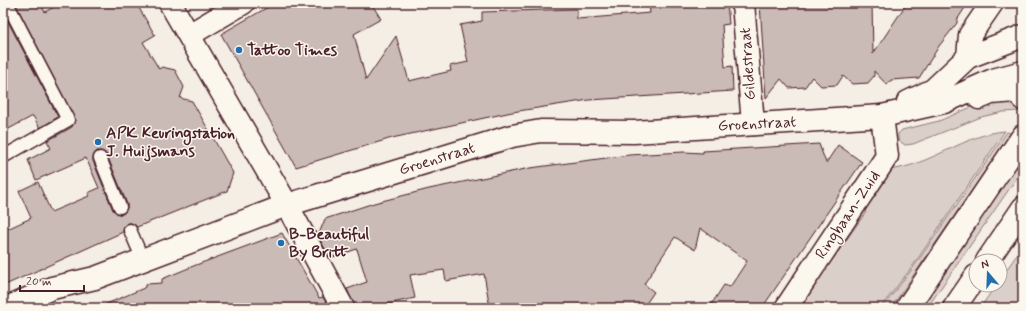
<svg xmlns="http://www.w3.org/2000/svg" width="1026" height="311" viewBox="0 0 1026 311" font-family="Mynerve,sans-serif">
<rect width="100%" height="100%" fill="#f4eee4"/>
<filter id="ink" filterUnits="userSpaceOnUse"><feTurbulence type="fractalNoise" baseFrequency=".025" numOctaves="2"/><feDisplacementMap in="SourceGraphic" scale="8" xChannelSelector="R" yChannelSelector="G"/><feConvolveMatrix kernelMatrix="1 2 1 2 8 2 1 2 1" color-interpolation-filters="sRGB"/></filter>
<g filter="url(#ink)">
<!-- green -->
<path fill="#dbd0c9" stroke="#92787a" d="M1005 98 1018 108 1020 111 1003 112 981 117 913 144 905 145 898 140V134L902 130 939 121 990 99Z
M1005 131 912 267 880 308H793L828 256 833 259 866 212 861 209 888 170C930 166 965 134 1005 131Z
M1007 132 1011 133 891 308H882L913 268Z
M1020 161 1023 164V169L927 308H919Z
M1023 246V308H980L996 285H1000V279Z"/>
<!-- building -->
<path fill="#cabbb6" stroke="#4a1f2b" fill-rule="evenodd" d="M15 3H40L45 12 61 3H136L155 35 143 42 159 69 162 67 175 70 184 87 180 98 192 101 233 173 227 191 137 227 131 223H127L124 226 123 232 3 286V231L31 218 19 191 38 182 51 212 89 196 88 193 99 188 86 158 36 180 28 160 51 148 47 141 72 127 75 120ZM97 151H101L107 155 127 204V208L123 214H119L113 210 93 161V157Z
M275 3H371L381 19 354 34 366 80 396 36 409 81 451 71 450 66 468 62 460 25 482 21V12L577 9V19L650 13 649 3H727L729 24 722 25 725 67 732 66 733 91 589 100 512 112 392 138 296 167 221 34Z
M760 3H872L873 54 907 3H968L957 20V23L939 46 919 78 891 80 887 85 874 71V76L868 83 852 84 843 76 837 85 821 86 812 77 805 87 789 88 781 79 766 98Z
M3 12 58 117 40 128 33 116 3 132Z
M819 144 826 163 838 145 862 162 762 308H709L724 285 730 287 747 261 700 228 695 250 675 237 644 284 654 292 643 308H490L484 274 446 281 444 270 410 275 415 298 383 305 384 308H355L347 289 367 282 357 249 330 258 318 236 325 219 374 203 429 189 530 168 629 155 684 152 703 153V151Z
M282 233 319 298 323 297 329 308H97L144 288 147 284 162 283V279L196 265Z"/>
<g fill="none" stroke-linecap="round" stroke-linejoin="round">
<!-- lane casing -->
<g stroke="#4a1f2b" stroke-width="15">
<path id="lane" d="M3 157 68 120 7 3
M100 158 120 207
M130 230 143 260"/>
</g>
<!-- street casing -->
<g stroke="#4a1f2b" stroke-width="25">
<path id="street" d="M170 3 287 205 343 308
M743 3 753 124
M189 35 243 3
M968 57 970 35 992 3
M786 308 887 156 882 116"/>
</g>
<!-- secondary casing -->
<g stroke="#4a1f2b" stroke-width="25">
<path id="secondary" d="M979 98 991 93 1015 91 1023 99
M908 102 933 90 968 57 1023 36
M987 261 1023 208
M7 308 52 288 95 278 287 205 512 136 541 131 634 132 882 116 944 102 993 80 1023 72
M907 308 1023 136
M954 308 976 276"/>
</g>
<!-- lane -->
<use href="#lane" stroke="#fbf7ec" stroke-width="12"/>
<!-- street -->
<use href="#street" stroke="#fbf7ec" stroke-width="22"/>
<!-- secondary -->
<use href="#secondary" stroke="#fbf7ec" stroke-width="22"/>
</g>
</g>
<!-- markers -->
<g fill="#1f6fb2" stroke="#fbf7ec" stroke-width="1.5">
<circle cx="239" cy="50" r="4"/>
<circle cx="98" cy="142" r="4"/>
<circle cx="281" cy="243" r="4"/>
</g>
<g text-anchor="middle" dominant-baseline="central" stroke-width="3" stroke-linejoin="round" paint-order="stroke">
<!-- poi labels -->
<g font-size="16" font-weight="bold" fill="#4a1f2b" stroke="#fbf7ec" text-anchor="start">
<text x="247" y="50">Tattoo Times</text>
<text x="106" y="133">APK Keuringstation<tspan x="106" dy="18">J. Huijsmans</tspan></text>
<text x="289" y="234">B-Beautiful<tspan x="289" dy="18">By Britt</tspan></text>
</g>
<!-- street labels -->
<g font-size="16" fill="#4a1f2b" stroke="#fbf7ec">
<text transform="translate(748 64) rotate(-94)">Gildestraat</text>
<text transform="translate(757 124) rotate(-3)">Groenstraat</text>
<text transform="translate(437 159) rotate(-17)">Groenstraat</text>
<text transform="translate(848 215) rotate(-56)">Ringbaan-Zuid</text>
</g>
</g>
<!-- margin -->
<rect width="1026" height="311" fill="none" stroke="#fbf7ec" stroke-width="16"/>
<rect x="8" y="8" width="1010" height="295" fill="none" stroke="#4a1f2b" stroke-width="1.5" filter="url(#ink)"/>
<!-- north arrow -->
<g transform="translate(988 273) rotate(341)"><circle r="19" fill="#fbf7ec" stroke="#b4a19f"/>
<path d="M0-3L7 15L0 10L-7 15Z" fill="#1f6fb2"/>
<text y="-6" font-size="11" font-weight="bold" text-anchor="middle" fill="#4a1f2b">N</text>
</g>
<!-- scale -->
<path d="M20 285v6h64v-6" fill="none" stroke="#4a1f2b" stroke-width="2"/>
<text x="26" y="285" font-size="12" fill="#4a1f2b" stroke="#fbf7ec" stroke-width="3" paint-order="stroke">20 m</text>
</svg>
